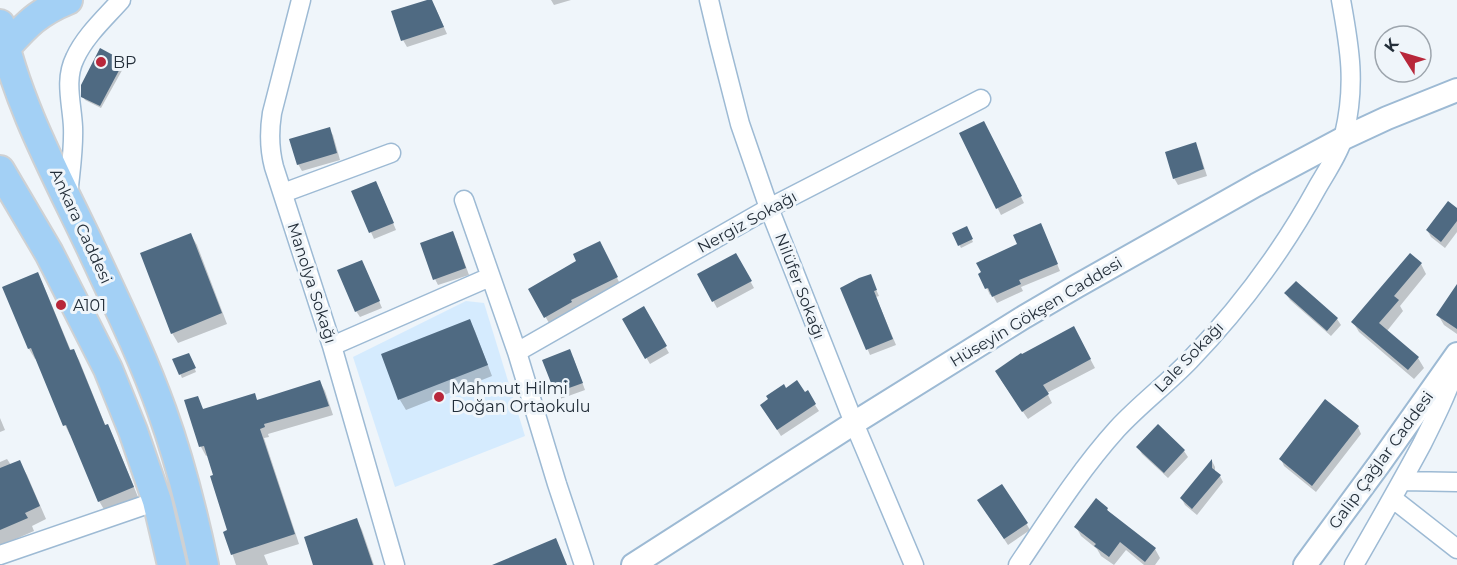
<svg xmlns="http://www.w3.org/2000/svg" width="1457" height="565" viewBox="0 0 1457 565" font-family="Montserrat,sans-serif">
<rect width="100%" height="100%" fill="#eff5fa"/>
<!-- built -->
<path fill="#d5ebfe" d="M466 301 484 303 525 436 395 487 353 357Z"/>
<!-- shadow -->
<path fill="#0003" d="M551 0H571L554 5Z
M435 7 447 34 407 47 403 40Z
M123 62 125 65 101 108 85 100 83 96Z
M329 129 333 135 340 160 302 171 298 164Z
M987 129 1024 203 1001 215 961 134Z
M1195 144 1199 151 1207 176 1178 185 1174 178Z
M379 189 396 230 374 239 353 192Z
M1457 209V232L1445 248 1431 237 1427 230Z
M966 228 973 242 961 248 954 234Z
M1044 232 1060 271 1021 287 1023 291 997 303 992 294 990 295 980 274Z
M452 233 456 239 469 275 438 285 435 279Z
M191 235 197 245 227 324 178 343 172 333Z
M603 249 620 284 574 308V309L549 323 530 290Z
M736 255 754 288 717 308 699 275Z
M1421 264 1426 274 1400 306 1403 311 1387 331 1418 358 1424 368 1414 379 1359 332 1353 322Z
M365 268 382 308 360 317 356 311Z
M37 274 43 284 71 351 73 350 79 360 106 427 108 426 113 436 138 497 105 511 99 501 72 435H70L65 425 37 358 35 359 29 349 4 288Z
M870 276 879 296 876 297 896 345 870 355 842 288Z
M1457 286V334L1444 325 1438 315Z
M1286 294 1337 319 1341 325 1331 336 1290 300Z
M643 308 669 353 650 364 624 319Z
M470 321 475 331 492 376 406 410 400 400 383 355Z
M1078 336 1095 368 1047 393 1052 403 1028 419 1001 380Z
M190 357 196 372 182 378 174 360Z
M573 357 585 390 560 399 544 361Z
M320 382 325 391 333 415 268 434 269 437 264 438 299 544 264 555 268 565H236L225 532 229 531 215 476 208 455 206 456 201 447 186 401 197 398 204 411 257 401Z
M786 390 805 394 807 393 819 411 781 436 766 412Z
M0 418 5 430 0 432Z
M1358 427 1361 434 1316 492 1284 466 1281 459Z
M1138 447 1184 451 1188 457 1168 478 1142 454Z
M7 459 11 465 19 462 27 475 46 519 32 526 34 531 0 546V462Z
M1212 461 1215 467V472L1220 476 1223 482 1197 515 1185 505 1182 499Z
M983 507 1026 523 1030 530 1008 545Z
M1107 509 1110 514 1155 549 1160 558 1155 565H1144L1126 550 1114 565 1101 556 1097 549 1081 536 1076 527Z
M357 520 362 530 374 565H315Z"/>
<!-- building -->
<path fill="#4f6a82" d="M427 0H432L444 27 401 41 391 11Z
M100 48 124 61 100 106 81 97V85Z
M984 121 1022 196 996 209 959 133Z
M330 127 337 153 297 165 289 139Z
M1196 142 1204 169 1173 179 1165 152Z
M376 181 394 223 369 233 351 191Z
M1448 201 1457 208V221L1441 242 1426 230Z
M1041 223 1058 264 1019 280 1021 284 992 297 988 288 985 289 978 274 981 272 976 263 1017 244 1013 235Z
M967 226 973 239 958 246 952 233Z
M453 231 466 268 433 280 420 243Z
M191 233 222 313 171 334 140 253Z
M600 241 618 277 571 300 572 302 544 318 528 289 576 261 573 254Z
M736 253 752 281 712 302 697 274Z
M1410 253 1422 263 1394 296 1399 300 1379 323 1419 357 1408 370 1351 322Z
M362 260 380 301 355 312 337 270Z
M38 272 70 350 74 349 105 425 108 424 134 487 98 502 66 425 63 426 31 348 28 349 2 287Z
M871 274 877 290 874 291 893 339 866 350 840 288 859 278Z
M1296 281 1338 318 1327 331 1284 293Z
M1457 284V329L1436 315Z
M644 306 667 346 645 359 622 319Z
M470 319 488 365 398 400 381 354Z
M1074 326 1091 359 1043 385 1049 394 1022 412 995 371 1021 353 1022 354Z
M570 349 583 383 555 393 542 360Z
M189 353 196 368 179 375 172 359Z
M320 380 329 406 264 424 265 427 260 429 295 534 231 555 223 532 227 530 210 476 213 475 204 446 199 447 184 400 198 396 203 409 255 393 257 400Z
M797 380 805 392 808 390 816 404 777 430 760 405 768 399 766 396 784 384 786 388Z
M1325 399 1359 426 1312 486 1279 459Z
M1158 424 1185 450 1164 473 1136 447Z
M1212 459V468L1221 475 1192 509 1180 498Z
M20 460 40 506 25 513 28 518 0 530V468Z
M1002 484 1028 523 1004 539 977 500Z
M1096 498 1108 508 1107 510 1156 548 1145 562 1120 542 1109 557 1094 546 1096 544 1074 527Z
M357 518 373 565H313L304 537Z
M556 538 567 565H492Z"/>
<g fill="none" stroke-linecap="round" stroke-linejoin="round">
<!-- minor casing -->
<g stroke="#9dbad4" stroke-width="21">
<path id="minor" d="M301 0 272 113C269 132 269 148 274 167L332 346 395 565
M709 0 719 42 740 124 769 208 854 423 914 565
M283 193 391 153
M68 197C70 173 74 150 73 127 72 104 64 80 75 58 85 36 105 18 121 0
M464 200 517 352 557 484 584 565
M332 346 490 277
M517 352 769 208 981 99
M1403 481 1457 482
M1392 498 1457 549
M0 555 157 501
M1018 565C1049 519 1080 470 1117 429 1140 404 1167 384 1190 360 1239 309 1283 250 1317 188 1325 174 1341 150 1344 135 1356 85 1350 49 1341 0
M1354 565C1377 525 1400 485 1422 444 1435 418 1448 392 1457 364"/>
</g>
<!-- tertiary casing -->
<g stroke="#9dbad4" stroke-width="26">
<path id="tertiary" d="M633 565 854 423 1024 317 1077 286 1256 185 1344 138 1387 118 1457 90
M1305 565 1380 463 1457 354"/>
</g>
<!-- primary casing -->
<g stroke="#cfd1d3" stroke-width="32">
<path id="primary" d="M0 24C16 102 57 176 91 248 116 302 142 355 162 411 180 461 193 513 204 565
M0 54C24 28 34 14 68 0
M0 170 49 253 108 369 133 431 157 501 172 565"/>
</g>
<!-- minor -->
<use href="#minor" stroke="#fff" stroke-width="18"/>
<!-- tertiary -->
<use href="#tertiary" stroke="#fff" stroke-width="22"/>
<!-- primary -->
<use href="#primary" stroke="#a3d0f5" stroke-width="28"/>
</g>
<!-- markers -->
<g fill="#b8273a" stroke="#eff5fa" stroke-width="2">
<circle cx="101" cy="62" r="6"/>
<circle cx="61" cy="305" r="6"/>
<circle cx="439" cy="397" r="6"/>
</g>
<g text-anchor="middle" dominant-baseline="central" stroke-width="6" stroke-linejoin="round" paint-order="stroke">
<!-- poi labels -->
<g font-size="16" fill="#232e39" stroke="#eff5fa" text-anchor="start">
<text x="113" y="62">BP</text>
<text x="73" y="305">A101</text>
<text x="451" y="388">Mahmut Hilmi<tspan x="451" dy="18">Doğan Ortaokulu</tspan></text>
</g>
<!-- street labels -->
<g font-size="16" fill="#232e39" stroke="#eff5fa">
<text transform="translate(747 222) rotate(-29)">Nergiz Sokağı</text>
<text transform="translate(81 226) rotate(65)">Ankara Caddesi</text>
<text transform="translate(312 283) rotate(72)">Manolya Sokağı</text>
<text transform="translate(800 286) rotate(69)">Nilüfer Sokağı</text>
<text transform="translate(1036 312) rotate(-31)">Hüseyin Gökşen Caddesi</text>
<text transform="translate(1189 357) rotate(-46)">Lale Sokağı</text>
<text transform="translate(1381 460) rotate(-54)">Galip Çağlar Caddesi</text>
</g>
</g>
<!-- north arrow -->
<g transform="translate(1403 54) rotate(307)"><circle r="28" fill="#eff5fa" stroke="#9da5ad" stroke-width="1.5"/>
<path d="M0-4.5L10 22L0 15L-10 22Z" fill="#b8273a"/>
<text y="-9" font-size="16" font-weight="bold" text-anchor="middle" fill="#232e39">K</text>
</g>
</svg>
